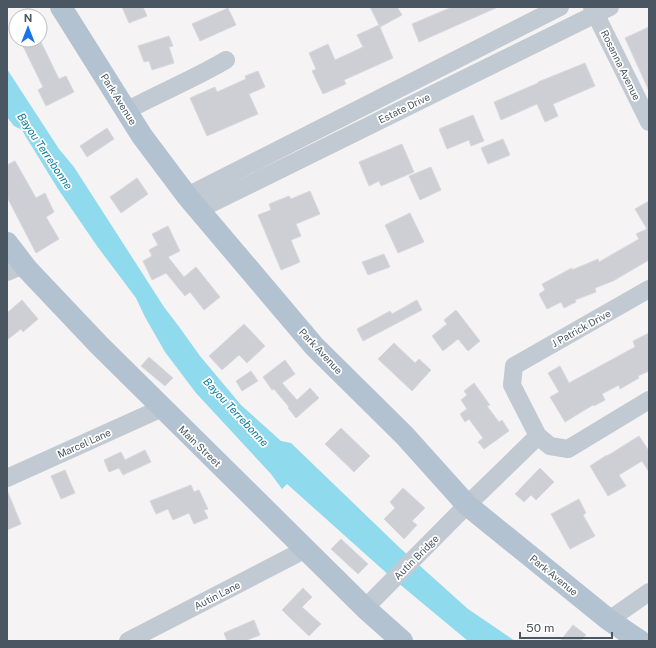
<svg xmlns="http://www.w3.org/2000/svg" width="656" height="648" viewBox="0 0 656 648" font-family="'Public Sans',sans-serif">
<rect width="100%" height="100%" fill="#f5f3f3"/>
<!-- water -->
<path fill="#90daee" d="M7 69 59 149 74 167 164 307 180 328 200 356 241 405 281 441 291 443 400 548 468 609 515 641H468L391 577 287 484 282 489 271 474 196 393 165 352 145 317 136 298 97 246 58 189 26 137 22 130 14 126 7 117Z"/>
<!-- building -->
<path fill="#cdcfd5" stroke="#d7d9de" d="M122 7H143L147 16 129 23Z
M370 7H397L402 15 380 27Z
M452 7H498L419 42 412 24Z
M228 8 236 25 200 41 192 24Z
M379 25 393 58 344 80 346 84 323 94 312 71 316 69 309 53 328 44 335 60 363 47 357 35Z
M649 27V91L625 38Z
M169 36 173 46 169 47 174 63 152 70 149 61 144 62 138 46Z
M20 40H40L59 79 66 76 74 92 46 106 38 90 43 87Z
M585 63 595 86 553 104 558 116 545 122 537 104 501 120 494 102 538 83V82Z
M258 71 265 87 249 94 258 114 207 136 190 98 215 87 217 92 246 79 245 76Z
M473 115 484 141 471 146 469 140 447 149 439 129Z
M107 128 114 139 87 157 80 146Z
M503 139 510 155 488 164 481 148Z
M402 144 414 172 381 186 379 181 369 186 359 162Z
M15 161 36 198 45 193 54 212 46 217 59 239 36 253 7 197V165Z
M431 167 441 190 420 200 409 176Z
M137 178 148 194 121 213 110 197Z
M310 191 320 214 296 224 301 236 291 240 300 262 281 270 258 215 271 210 269 204 289 196 291 199Z
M649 201V260L613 281 595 288 596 292 575 300 576 302 564 308 561 302 547 309 539 294 545 290 542 284 572 268V270L598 259 599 262 639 239 636 234 647 229 635 209Z
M410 213 424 242 398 253 385 225Z
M168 226 180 251 168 257 184 277 196 267 220 297 204 310 190 292 185 296 166 273 152 280 143 261 152 256 149 250 158 245 152 234Z
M384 254 390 267 368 275 362 262Z
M22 300 38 319 23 332 21 329 7 340V313Z
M417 300 422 310 363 341 357 329 390 311 392 314Z
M456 310 480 341 468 351 458 339 443 351 432 336 447 324 444 320Z
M244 324 265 346 247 363 239 355 222 370 209 356Z
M649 333V371L638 376 639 378 620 389 619 385 602 394 605 400 594 406 593 405 565 422 550 397 559 392 548 373 560 366 569 383 635 347 633 341Z
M394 343 415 363 419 359 431 370 412 391 378 359Z
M149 357 173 378 165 386 141 366Z
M285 360 295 374 282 383 297 400 310 388 319 398 296 418 288 408 289 407 274 389 272 390 263 377Z
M251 371 258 381 242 391 236 381Z
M474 383 490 405 487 406 499 422 502 420 509 431 484 449 478 442 483 438 469 419 465 422 460 414 467 409 461 400 467 395 464 391Z
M341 428 370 456 354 472 325 444Z
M639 436 649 451V472L642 461 619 475 626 486 608 496 590 466 607 455V456Z
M145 450 151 462 123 475 119 468 109 472 104 460 121 452 125 460Z
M540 468 554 482 536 500 531 495 524 502 515 494Z
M65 470 75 493 61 499 51 476Z
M191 485 194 492 199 490 208 509 204 510 208 518 194 524 189 513 173 520 168 509 156 514 150 501Z
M403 488 425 508 412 521 417 525 404 539 384 519 395 508 390 502Z
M7 490 21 524 7 530Z
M579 499 586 513 583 515 595 536 570 549 551 514Z
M341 539 368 564 358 574 331 549Z
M303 588 312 597 302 607 321 624 309 636 282 610Z
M254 620 260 635 245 641H227L224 633Z
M573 625 586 635 581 641H560Z"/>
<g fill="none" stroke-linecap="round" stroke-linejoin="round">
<!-- minor -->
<path stroke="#c1cad2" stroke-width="18" d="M592 7 649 122
M126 111C159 93 194 79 226 60
M187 196 560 7
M198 210 610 7
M7 272 24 265
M649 289 514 366 512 385 538 436 550 446 568 449 649 400
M7 478 162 408
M365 608 467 505 538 436
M609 620 649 592
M128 641 306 549"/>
<!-- major -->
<path stroke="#b3c2d1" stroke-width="22" d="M61 7 142 136 187 196 314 346 405 436 467 505 609 620 640 641
M7 243 27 269 99 345 365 608 402 641"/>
</g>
<g text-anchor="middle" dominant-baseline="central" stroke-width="3.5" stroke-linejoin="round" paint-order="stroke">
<!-- street labels -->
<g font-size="10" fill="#4a5661" stroke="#fff">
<text transform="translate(621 65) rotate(64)">Rosanna Avenue</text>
<text transform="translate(119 99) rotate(58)">Park Avenue</text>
<text transform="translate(404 108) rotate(-26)">Estate Drive</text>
<text transform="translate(581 328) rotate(-29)">J Patrick Drive</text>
<text transform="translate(321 351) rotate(47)">Park Avenue</text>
<text transform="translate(84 443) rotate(-24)">Marcel Lane</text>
<text transform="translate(200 446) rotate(44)">Main Street</text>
<text transform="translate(416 557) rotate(-45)">Autin Bridge</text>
<text transform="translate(554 575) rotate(39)">Park Avenue</text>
<text transform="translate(217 595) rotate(-27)">Autin Lane</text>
</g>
<!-- water labels -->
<g font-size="11" font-style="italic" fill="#0c7c9b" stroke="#fff">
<text transform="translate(45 151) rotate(56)">Bayou Terrebonne</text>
<text transform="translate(236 412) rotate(47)">Bayou Terrebonne</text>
</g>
</g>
<!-- border -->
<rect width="656" height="648" fill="none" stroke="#4a5661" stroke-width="16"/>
<!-- north arrow -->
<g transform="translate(28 28)"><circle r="19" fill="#ffffff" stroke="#b7bbc0"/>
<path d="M0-3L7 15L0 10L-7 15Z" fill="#1a73e8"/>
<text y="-6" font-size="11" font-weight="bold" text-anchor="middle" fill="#4a5661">N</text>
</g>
<!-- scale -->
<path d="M520 632v6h92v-6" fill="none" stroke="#4a5661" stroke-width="2"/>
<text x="526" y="632" font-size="12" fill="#4a5661" stroke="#ffffff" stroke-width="3" paint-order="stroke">50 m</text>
</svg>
